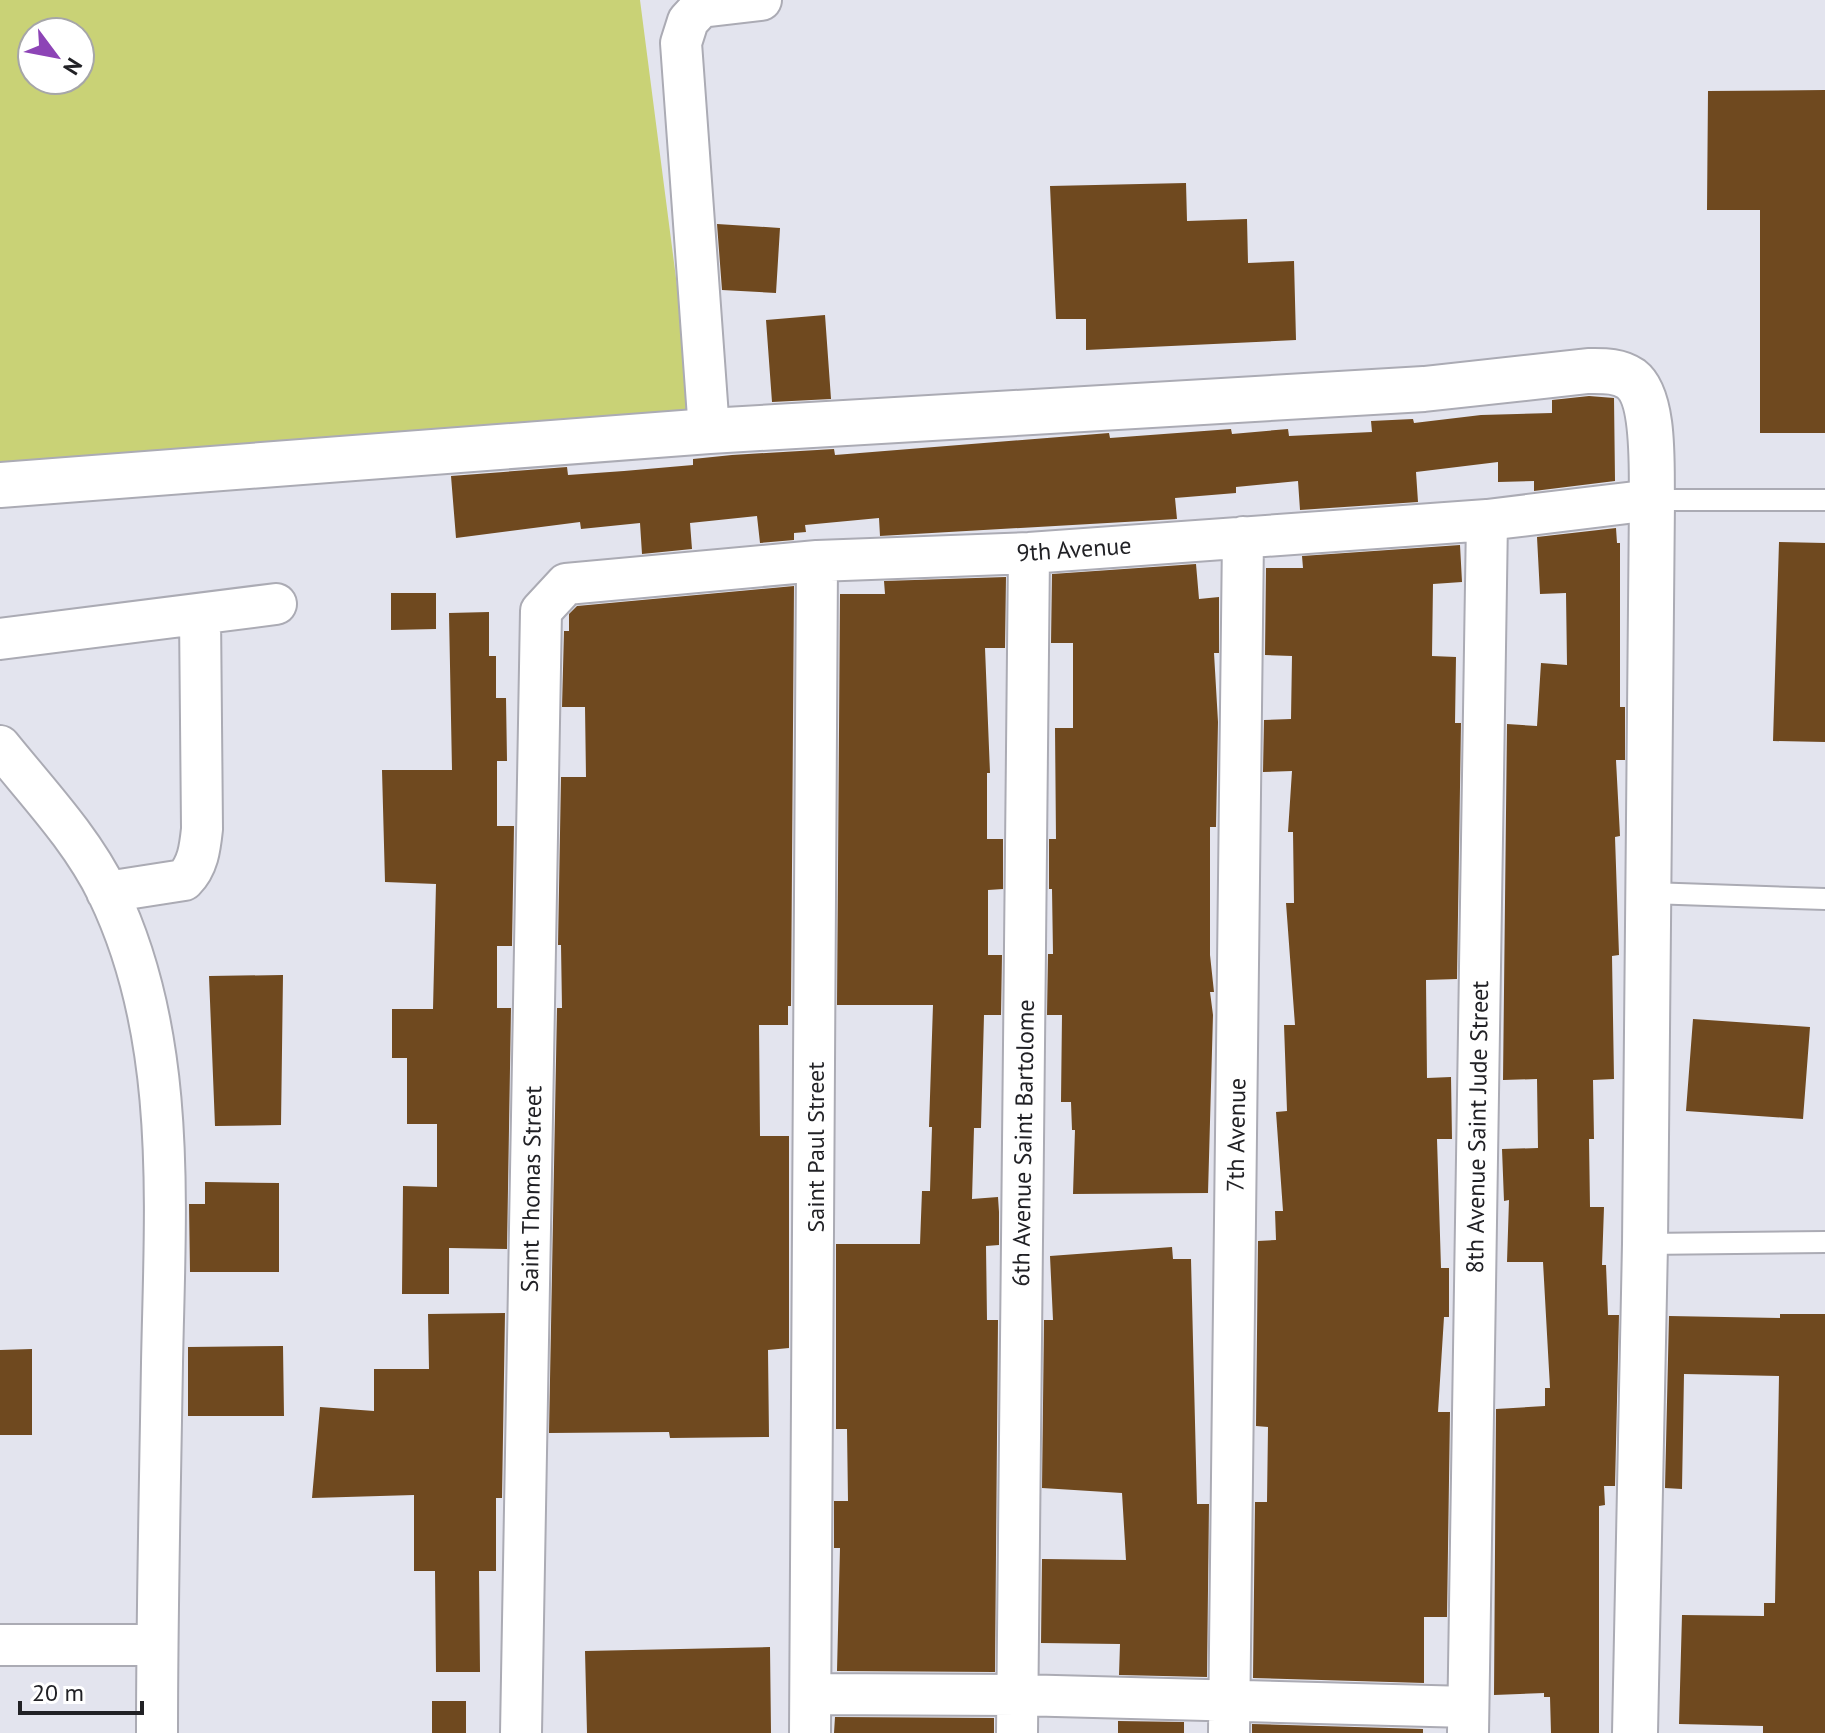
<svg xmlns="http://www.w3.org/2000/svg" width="1825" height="1733" viewBox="0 0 1825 1733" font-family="'PT Sans',sans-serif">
<rect width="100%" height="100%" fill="#e3e4ee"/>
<!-- green -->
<path fill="#c9d276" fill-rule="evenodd" d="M0 0H640L694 417 0 470ZM32 32H80V80H32Z"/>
<!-- building -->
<path fill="#6f491f" d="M1825 90V433H1760V210H1707L1708 91Z
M1186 183 1187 221 1247 219 1248 263 1294 261 1296 340 1086 350V319H1056L1050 186Z
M717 224 780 228 776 293 722 290Z
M825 315 831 399 772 402 766 320Z
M1589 396 1614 398 1615 481 1534 491V481L1498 482V462L1416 472 1418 502 1300 510 1298 481 1236 487V493L1175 498 1177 519 880 536 879 518 805 525 806 532 794 533V540L760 543 757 516 690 523 692 549 642 554 640 523 581 529 580 522 456 538 451 476 567 467 568 475 624 471 693 465V459L732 455 834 449 835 455 1109 433 1110 438 1231 429 1232 434 1288 429 1289 436 1372 432 1371 421 1413 419 1414 423 1481 415 1552 413V400Z
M1616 528 1617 543H1620V707H1625V760H1616L1620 836 1615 837 1619 955 1612 956 1614 1079 1593 1080 1594 1139H1589L1590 1207H1604L1602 1265H1606L1608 1315H1619L1615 1486H1604L1605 1505 1599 1506V1733H1551L1550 1697H1544V1693L1494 1695 1496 1409 1545 1406V1388H1550L1543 1262H1507L1509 1200 1504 1201 1502 1149 1538 1148 1537 1079 1503 1080 1507 724 1537 726 1541 663 1567 665 1566 593 1540 594 1537 537Z
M1779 542 1825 543V742L1773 741Z
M1460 545 1462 582 1433 584 1432 656 1456 657 1455 723H1461L1457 979 1426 980 1427 1078 1451 1077 1452 1139H1437L1441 1268H1449V1317H1444L1438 1412H1450L1447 1617H1424V1683L1253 1678 1255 1502H1267L1268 1427 1256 1426 1258 1241 1276 1240 1275 1211H1283L1276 1112 1287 1111 1284 1025H1295L1286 903H1294L1293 832H1288L1292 771 1263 772 1264 720 1291 719 1292 656 1265 655 1266 568H1303L1302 556Z
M1196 564 1199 599 1219 597V653H1214L1218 722 1216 827H1210V955L1214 992H1210L1213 1015 1208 1193 1073 1194 1075 1130H1072L1071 1102H1061L1062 1015H1047L1048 954H1053L1052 889H1049V839H1056L1055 728H1073V643H1051L1052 574Z
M1006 577 1005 648H985L990 773H987V839H1003V889L988 890V955H1002L1001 1015H984L981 1128H974L972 1199 998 1197 999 1212V1245L986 1246 987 1320H998L995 1672 837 1671 840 1548H834V1501H848L847 1429H836V1244H920L922 1191H930L932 1127H929L933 1005H837L840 594H885L884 581Z
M794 586 791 1006H788V1025H759L760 1136H789V1348L768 1350 769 1437 670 1438 669 1432 549 1433 557 1008H562L561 945H558L561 777H586L585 707H562L564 631H569V614L577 606Z
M391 593H436V629L391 630Z
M489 612V656H496V698H506L507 761H497V826H514L512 946H497V1008H511L507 1249 449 1248V1294H402L403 1186 437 1187V1124H407V1058H392V1009H433L436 884 385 882 382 770H452L449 613Z
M283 975 281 1125 215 1126 209 976Z
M1693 1019 1810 1027 1803 1119 1686 1111Z
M205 1182 279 1183V1272H190L189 1204H205Z
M1172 1247 1173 1259H1191L1197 1504H1209L1207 1677 1119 1675 1120 1644 1041 1643 1042 1559 1126 1560 1122 1493 1042 1488 1044 1320H1053L1050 1256Z
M505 1313 502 1498H496V1571H479L480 1672H436L435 1571H414V1495L312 1498 320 1407 374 1411V1369H429L428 1314Z
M1780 1314H1825V1733H1763V1726L1679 1724 1682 1615 1764 1616V1603H1775L1779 1376 1684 1374 1682 1489 1665 1488 1669 1316 1780 1318Z
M283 1346 284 1416H188V1347Z
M32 1349V1435H0V1350Z
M770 1647 771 1733H587L585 1651Z
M432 1701H466V1733H432Z
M835 1717 994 1718V1733H834Z
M1118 1721 1184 1722V1733H1118Z
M1252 1724 1423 1729V1733H1252Z"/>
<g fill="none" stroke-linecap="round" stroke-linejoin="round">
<!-- lane casing -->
<g stroke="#ababb4" stroke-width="24">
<path id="lane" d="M1652 500H1825
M1650 893 1825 899
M1645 1244 1825 1242"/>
</g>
<!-- street casing -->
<g stroke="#ababb4" stroke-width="44">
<path id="street" d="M709 431 681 43 688 21 701 7 761 0
M0 639 276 604
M0 746C37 792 82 839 108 893 178 1038 165 1207 162 1363 160 1487 157 1610 157 1733
M107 892 184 880C198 866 200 848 202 829L200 614
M0 1645H157
M813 1694 1018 1695 1468 1707
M521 1733 541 611 566 584 817 561 1029 553 1487 520 1652 500
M810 1733 817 561
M1017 1733 1029 553
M1229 1733 1243 537
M1468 1733 1487 520"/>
</g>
<!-- secondary casing -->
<g stroke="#ababb4" stroke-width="48">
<path id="secondary" d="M0 485 709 431 1424 389 1588 371C1603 371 1618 370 1631 379 1656 398 1651 471 1652 500L1645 1244 1635 1733"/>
</g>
<!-- lane -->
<use href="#lane" stroke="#fff" stroke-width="20"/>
<!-- street -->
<use href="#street" stroke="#fff" stroke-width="40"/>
<!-- secondary -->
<use href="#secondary" stroke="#fff" stroke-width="44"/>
</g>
<g text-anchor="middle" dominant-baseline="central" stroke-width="8" stroke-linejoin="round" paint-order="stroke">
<!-- street labels -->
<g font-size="24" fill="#212125" stroke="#fff">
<text transform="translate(1074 549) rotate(-4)">9th Avenue</text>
<text transform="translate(1477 1127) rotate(-89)">8th Avenue Saint Jude Street</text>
<text transform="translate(1236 1135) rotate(-89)">7th Avenue</text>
<text transform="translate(1023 1143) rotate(-89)">6th Avenue Saint Bartolome</text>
<text transform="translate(815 1147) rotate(-90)">Saint Paul Street</text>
<text transform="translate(531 1189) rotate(-89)">Saint Thomas Street</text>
</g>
</g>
<!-- north arrow -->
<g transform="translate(56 56) rotate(122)"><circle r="38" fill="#ffffff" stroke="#a6a6a8" stroke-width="2"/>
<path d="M0-6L14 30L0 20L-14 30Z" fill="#8d44b6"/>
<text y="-12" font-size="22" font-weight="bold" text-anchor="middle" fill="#212125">N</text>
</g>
<!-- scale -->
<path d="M20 1701v12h122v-12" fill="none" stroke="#212125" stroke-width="4"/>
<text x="32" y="1701" font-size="24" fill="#212125" stroke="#ffffff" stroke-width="6" paint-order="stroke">20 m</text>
</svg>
